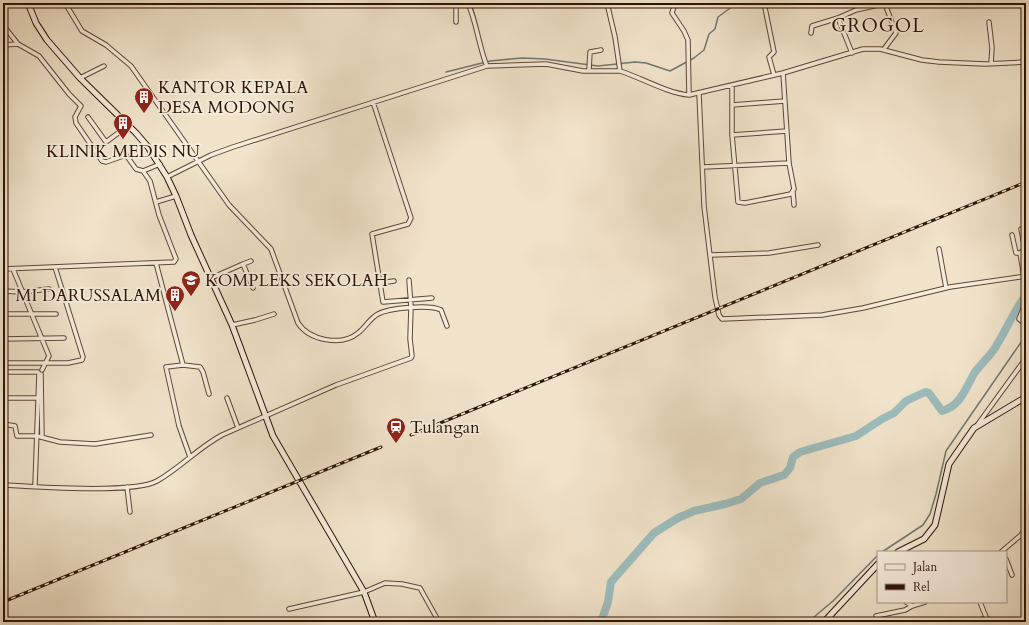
<svg xmlns="http://www.w3.org/2000/svg" width="1029" height="625" viewBox="0 0 1029 625" font-family="Cardo,serif">
<rect width="100%" height="100%" fill="#f1e4cb"/>
<filter id="stains"><feTurbulence type="fractalNoise" baseFrequency=".005" numOctaves="4"/><feColorMatrix values="0 0 0 0 .2 0 0 0 0 .09 0 0 0 0 .02 0 0 0 .5 -.17"/></filter>
<radialGradient id="worn" r=".72"><stop offset=".6" stop-color="#630" stop-opacity="0"/><stop offset="1" stop-color="#630" stop-opacity=".3"/></radialGradient>
<g fill="none" stroke-linecap="round" stroke-linejoin="round">
<!-- stream -->
<path stroke="#707974" stroke-width="1.5" d="M446 72 490 61 522 58 545 59 598 66 635 62 646 63 670 71 694 58 704 50 709 34 715 29 718 17 737 3
M1022 321 1026 312
M882 552 923 525 930 514 936 494 946 451 1026 335
M808 622 833 601 878 555"/>
<!-- river -->
<path stroke="#9dbdbe" stroke-width="8" d="M601 622 608 602 611 582 654 533 678 518 694 511 725 504 741 499 760 483 784 475 790 468 793 457 800 452 856 436 882 419 894 413 906 401 925 392 929 393 942 411C961 406 966 387 975 372 981 364 989 357 995 348 1006 331 1013 312 1026 295"/>
<!-- street casing -->
<g stroke="#5e4736" stroke-width="5.5">
<path id="street" d="M65 3 82 31 106 45 131 66 229 205 271 249 298 323C309 340 341 347 358 333 365 328 370 318 378 314 389 308 430 304 441 310L447 326
M456 3V22
M467 3C474 10 480 52 487 66L546 64 583 71H620L615 37 607 3
M675 3 672 13 684 31 688 40 689 95
M764 3 774 52 769 57 774 75
M989 22 992 48 991 64
M3 25 18 44 3 45
M811 33 812 26 838 18
M884 49 896 33 885 4
M852 53 838 18 856 10 887 3
M589 70 590 52 601 50
M620 71C642 78 667 93 689 95L783 73 863 49H880L922 60 939 62 985 64 1026 62
M80 78 104 66
M732 85V135L738 202 745 203 791 194 794 189 789 163
M699 94 704 206 715 297 719 315 722 319 822 315 863 308 950 287 1026 276
M373 102 411 218 408 224 372 234 383 302 432 298
M732 105 785 101
M88 117 106 142 129 125
M732 135 787 131
M703 167 789 163 783 73
M143 171 160 164
M167 177 211 155 233 147 487 66
M793 192 794 205
M156 202 176 196
M1012 235 1016 253H1020L1025 249 1021 229
M939 249 946 288
M1020 253 1024 277
M711 255 769 253 818 245
M156 263 183 365
M243 264 251 261
M3 269 174 262 176 259 159 215 150 181 143 171 136 169 126 155 106 162 102 161 76 123 75 117 81 106 69 94 39 56 18 44
M13 269 49 356 42 370
M211 278 243 264 253 288
M380 283 394 281
M3 291 22 292 49 289
M1026 301 1019 319 1024 323H1026
M3 314H56
M232 325 255 320 274 314
M3 339 64 338
M3 363H68L82 360 83 357 55 267
M3 372H38
M41 374 42 437
M3 398H41
M227 398 238 428
M3 424 15 426 17 436H37L60 442 95 444 151 435
M978 424 1026 358
M190 457 179 426 166 367 183 365 200 367 203 372 209 394
M3 485C33 487 134 494 157 481 180 468 198 448 222 435L336 385 411 358 412 356 410 339 411 307 409 280
M35 485 39 374
M127 487 130 512
M1001 552 1021 535 1026 528
M1006 559 1012 575
M906 602 912 606 925 602
M980 602 988 622
M289 609 364 592 385 583 402 584 420 588 439 622
M876 616 905 610 912 606
M973 622 987 618
M1015 622 1026 620"/>
</g>
<!-- secondary casing -->
<g stroke="#2d1304" stroke-width="7">
<path id="secondary" d="M28 3 36 23 47 40 80 78 136 133 148 147 167 177 176 196 191 235 232 325 273 436 364 592 375 622
M898 552 924 539 935 525 949 464 974 428 1026 397
M824 622 878 564"/>
</g>
<!-- street -->
<use href="#street" stroke="#f6eddd" stroke-width="3.5"/>
<!-- secondary -->
<use href="#secondary" stroke="#f6eddd" stroke-width="5"/>
<!-- rail casing -->
<g stroke="#2d1304" stroke-width="3">
<path id="rail" d="M411 435 1026 182
M3 602 381 447"/>
</g>
<!-- rail -->
<use href="#rail" stroke="#f6eddd" stroke-width="1.5" stroke-dasharray="4.5" stroke-linecap="butt"/>
</g>
<!-- icons -->
<defs>
<g id="building-pin" transform="scale(1)"><path d="M0 17L-7.5 6A9.5 9.5 0 1 1 7.5 6Z" fill="#8f2418" stroke="#f6eddd"/><path d="M-4-6H4V6H1V3H-1V6H-4ZM-2.5-4.3h1.7v1.8h-1.7ZM.8-4.3h1.7v1.8H.8ZM-2.5-1h1.7V.8h-1.7ZM.8-1h1.7V.8H.8Z" fill="#fff"/></g>
<g id="school-pin" transform="scale(1)"><path d="M0 17L-7.5 6A9.5 9.5 0 1 1 7.5 6Z" fill="#8f2418" stroke="#f6eddd"/><path d="M0-5L7-2L0 1L-7-2ZM-4 1L0 2.5L4 1V4Q0 6-4 4Z" fill="#fff"/></g>
<g id="station-pin" transform="scale(1)"><path d="M0 17L-7.5 6A9.5 9.5 0 1 1 7.5 6Z" fill="#8f2418" stroke="#f6eddd"/><path d="M-3-6H3Q5-6 5-4V2Q5 4 3 4L4.5 6H3L1.5 4h-3L-3 6H-4.5L-3 4Q-5 4-5 2V-4Q-5-6-3-6ZM-3.5-4v3h7v-3ZM-3.5 1v1.5H-2V1ZM2 1v1.5H3.5V1Z" fill="#fff"/></g>
</defs>
<g fill-rule="evenodd">
<use href="#building-pin" x="144" y="97"/>
<use href="#building-pin" x="123" y="123"/>
<use href="#school-pin" x="191" y="280"/>
<use href="#building-pin" x="175" y="295"/>
<use href="#station-pin" x="396" y="427"/>
</g>
<g text-anchor="middle" dominant-baseline="central" stroke-width="3.5" stroke-linejoin="round" paint-order="stroke">
<!-- poi labels -->
<g font-size="17" fill="#2d1304" stroke="#f6eddd" text-anchor="start">
<text x="158" y="87">KANTOR KEPALA<tspan x="158" dy="20">DESA MODONG</tspan></text>
<text x="123" y="151" text-anchor="middle">KLINIK MEDIS NU</text>
<text x="205" y="280">KOMPLEKS SEKOLAH</text>
<text x="161" y="295" text-anchor="end">MI DARUSSALAM</text>
<text x="410" y="427">Tulangan</text>
</g>
<!-- quarter labels -->
<g font-size="19" letter-spacing="1" fill="#2d1304" stroke="#f6eddd">
<text x="878" y="26">GROGOL</text>
</g>
</g>
<!-- margin -->
<rect width="1029" height="625" fill="none" stroke="#f1e4cb" stroke-width="16"/>
<rect x="4" y="4" width="1021" height="617" fill="none" stroke="#2d1304" stroke-width="2"/>
<rect x="8" y="8" width="1013" height="609" fill="none" stroke="#2d1304"/>
<!-- legend -->
<rect x="877" y="551" width="130" height="52" fill="#f6eddd" stroke="#a69686"/>
<rect x="885" y="564" width="20" height="6" fill="#f6eddd" stroke="#a69686"/>
<text x="913" y="571" font-size="12" fill="#2d1304">Jalan</text>
<rect x="885" y="584" width="20" height="6" fill="#2d1304" stroke="#a69686"/>
<text x="913" y="591" font-size="12" fill="#2d1304">Rel</text>
<rect width="100%" height="100%" filter="url(#stains)"/>
<rect width="100%" height="100%" fill="url(#worn)"/>
</svg>
